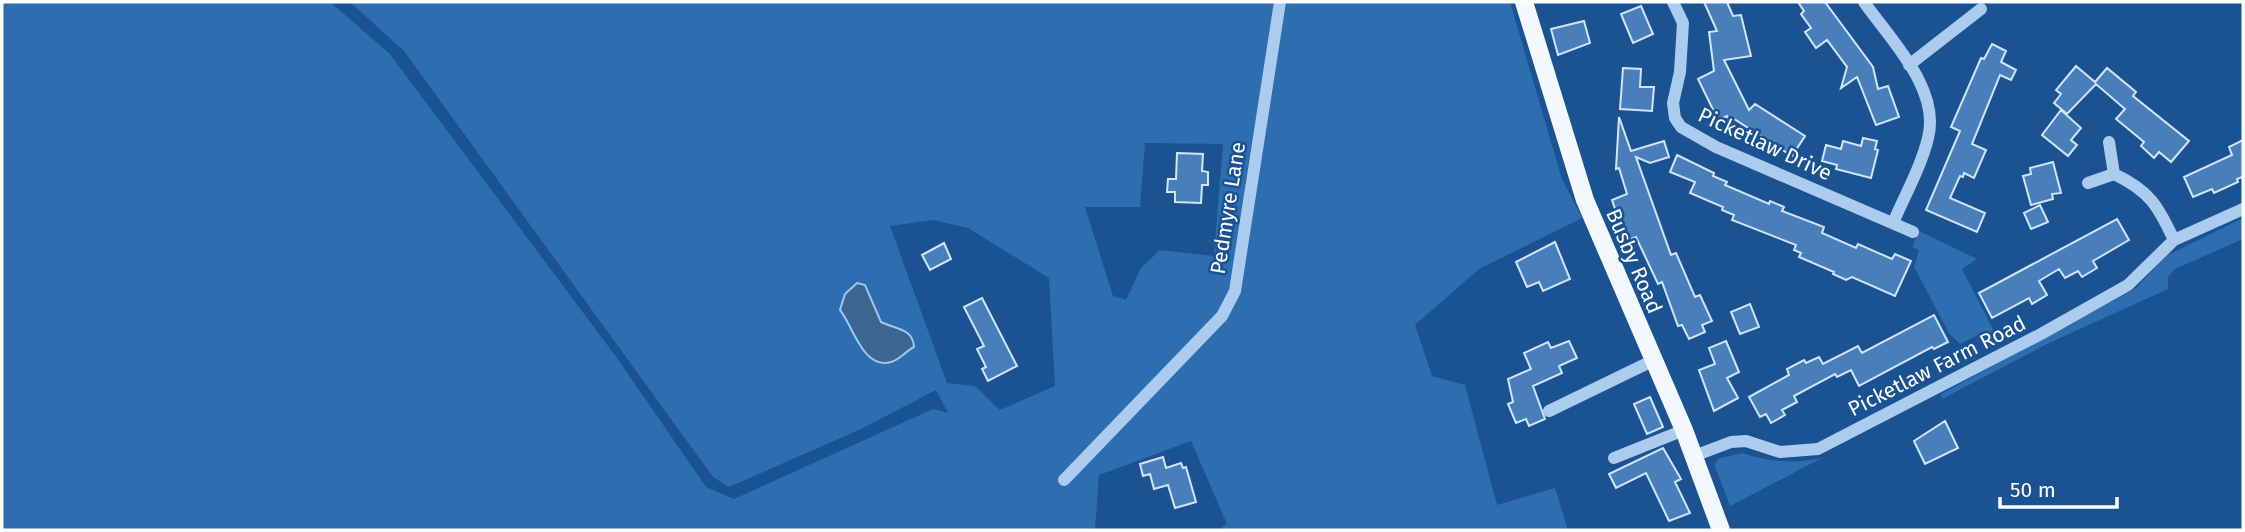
<svg xmlns="http://www.w3.org/2000/svg" width="2245" height="532" viewBox="0 0 2245 532" font-family="'Fira Sans',sans-serif">
<rect width="100%" height="100%" fill="#1b5291"/>
<!-- green -->
<path fill="#2e6daf" fill-rule="evenodd" d="M2 2H330L389 53 617 358 706 487 734 499 933 409 948 413 936 390 859 430 729 487 713 477 404 51 350 2H1275L1245 184 1252 199 1286 2H1510L1562 179 1582 218 1479 269 1415 325 1432 376 1465 385 1497 505 1555 488 1568 530H1218L1227 524 1191 441 1099 475 1095 530H2ZM1145 143 1223 144 1214 256 1160 250 1141 268 1126 300 1113 296 1085 207H1140ZM933 220 968 228 1049 278 1055 386 1000 410 975 386 947 383 890 226ZM865 285 881 322 906 331 914 347C906 351 899 360 891 362 863 370 853 326 840 310Z
M2243 218V239L2175 269 2168 277V289L2049 343 1942 399 1941 394 2135 289 2166 256Z
M1919 231 1977 259 1962 269 1999 341 1987 347 1980 334 1960 344 1949 333 1914 267 1919 250 1912 247Z
M1742 453C1770 462 1792 464 1822 458L1730 506 1714 464 1720 458Z"/>
<!-- water -->
<path fill="#3d6592" stroke="#9ec7f0" stroke-width="2" d="M857 283 865 285 881 322C895 329 913 328 914 347 906 351 899 360 891 362 863 370 853 326 840 310L845 294Z"/>
<!-- building -->
<path fill="#487eba" stroke="#d1e5fa" stroke-width="2" d="M1704 2H1727L1733 16 1741 15 1751 56 1724 60 1749 110 1755 104 1805 136 1792 156 1734 119 1730 121 1727 116 1718 120 1698 79 1714 71 1709 32 1717 31Z
M1798 2H1825L1873 67 1878 89 1888 86 1899 117 1876 125 1857 77 1841 88 1847 67 1827 40 1816 48 1805 32 1811 28 1801 14 1804 11Z
M1641 6 1653 34 1633 43 1621 14Z
M1584 21 1590 43 1558 55 1551 29Z
M1992 44 2006 51 2001 62 2016 70 2011 80 2000 75 1972 144 1986 150 1974 178 1964 173 1963 177 1960 176 1950 198 1985 213 1977 232 1926 210 1960 131 1951 127 1981 58 1984 59Z
M2076 66 2095 82 2107 68 2136 92 2133 96 2189 141 2171 162 2159 152 2154 158 2141 146 2144 142 2116 119 2125 109 2096 84 2067 114 2054 103 2061 94 2056 90Z
M1623 68 1641 69 1640 87H1654L1652 111 1620 109Z
M2061 110 2081 128 2071 140 2077 145 2068 156 2042 135Z
M1619 117 1631 151 1664 141 1669 157 1650 163 1636 157 1671 255 1676 253 1695 297 1700 295 1712 321 1702 325 1705 332 1689 339 1682 325 1678 326 1662 282 1658 284 1636 237 1626 241 1612 200 1627 194 1619 168 1616 169Z
M1863 138 1877 141 1875 149 1878 150 1871 178 1836 169 1837 165 1822 161 1826 145 1841 149 1843 141 1861 146Z
M2243 140V180L2242 177 2237 179 2238 182 2214 193 2212 189 2193 197 2184 177 2232 155 2229 147Z
M1177 153 1203 154 1202 171 1208 172V185H1202L1201 203 1175 202V192H1167L1168 179H1176Z
M1677 155 1714 173 1713 176 1727 182 1725 185 1769 204 1770 201 1784 207 1782 211 1824 227 1822 233 1856 248 1858 244 1892 259 1895 254 1911 261 1895 296 1852 277 1846 280 1833 274 1834 272 1799 257 1801 253 1794 250 1796 245 1732 220 1734 215 1722 210 1723 207 1690 193 1695 182 1670 172Z
M2053 162 2061 193 2052 194 2053 199 2031 205 2023 176 2031 174 2030 168Z
M2040 205 2048 222 2031 229 2024 213Z
M2117 219 2129 240 2093 261 2097 268 2082 277 2078 271 2065 278 2059 269 2039 281 2047 295 2032 304 2029 298 1992 318 1979 293Z
M1555 242 1570 279 1543 291 1539 282 1527 287 1516 262Z
M944 243 951 259 930 270 922 255Z
M982 298 1017 366 988 381 982 369 986 367 977 349 984 346 964 307Z
M1750 304 1759 327 1740 334 1731 312Z
M1934 315 1948 342 1934 349 1932 347 1859 386 1851 370 1837 377 1835 374 1794 396 1797 402 1782 410 1785 415 1771 423 1766 414 1760 417 1749 397 1789 375 1787 369 1804 360 1806 363 1819 357 1823 364 1858 346 1862 353Z
M1569 341 1577 358 1559 366 1562 373 1533 386 1545 419 1529 426 1526 419 1516 423 1508 404 1513 402 1508 379 1531 369 1524 353 1548 342 1551 348Z
M1726 341 1739 372 1727 378 1738 398 1714 411 1699 370 1715 364 1709 348Z
M1650 397 1663 427 1647 434 1634 404Z
M1945 421 1958 448 1925 464 1914 441Z
M1663 448 1681 479 1675 482 1690 513 1669 521 1646 473 1616 488 1609 474Z
M1163 457 1166 468 1181 463 1183 468 1186 467 1196 502 1175 508 1168 485 1154 489 1150 474 1143 476 1140 464Z"/>
<g fill="none" stroke-linecap="round" stroke-linejoin="round">
<!-- minor -->
<path stroke="#abcbef" stroke-width="12" d="M1673 2 1683 23 1680 72 1673 103 1675 118 1681 127 1716 147 1913 232
M1864 2C1890 39 1941 89 1928 138 1921 167 1905 195 1893 223
M1909 65 1981 9
M2109 142 2114 174
M2088 183 2114 174C2150 191 2158 206 2174 240
M1549 411 1652 361
M1694 456 1731 442 1746 441 1780 452 1818 449 2041 334 2128 285 2174 240 2243 209
M1614 458 1684 430
M1064 480 1222 316 1235 291 1280 2"/>
<!-- major -->
<path stroke="#f3f8ff" stroke-width="18" d="M1524 2 1585 200 1684 430 1721 530"/>
</g>
<g text-anchor="middle" dominant-baseline="central" stroke-width="5" stroke-linejoin="round" paint-order="stroke">
<!-- street labels -->
<g font-size="21" fill="#fff" stroke="#1b5291">
<text transform="translate(1765 144) rotate(25)">Picketlaw Drive</text>
<text transform="translate(1228 208) rotate(-81)">Pedmyre Lane</text>
<text transform="translate(1634 261) rotate(67)">Busby Road</text>
<text transform="translate(1937 366) rotate(-27)">Picketlaw Farm Road</text>
</g>
</g>
<!-- border -->
<rect width="2245" height="532" fill="none" stroke="#ffffff" stroke-width="7"/>
<!-- scale -->
<path d="M2000 497v10h117v-10" fill="none" stroke="#ffffff" stroke-width="3.5"/>
<text x="2010" y="497" font-size="21" fill="#ffffff" stroke="#1b5291" stroke-width="5" paint-order="stroke">50 m</text>
</svg>
